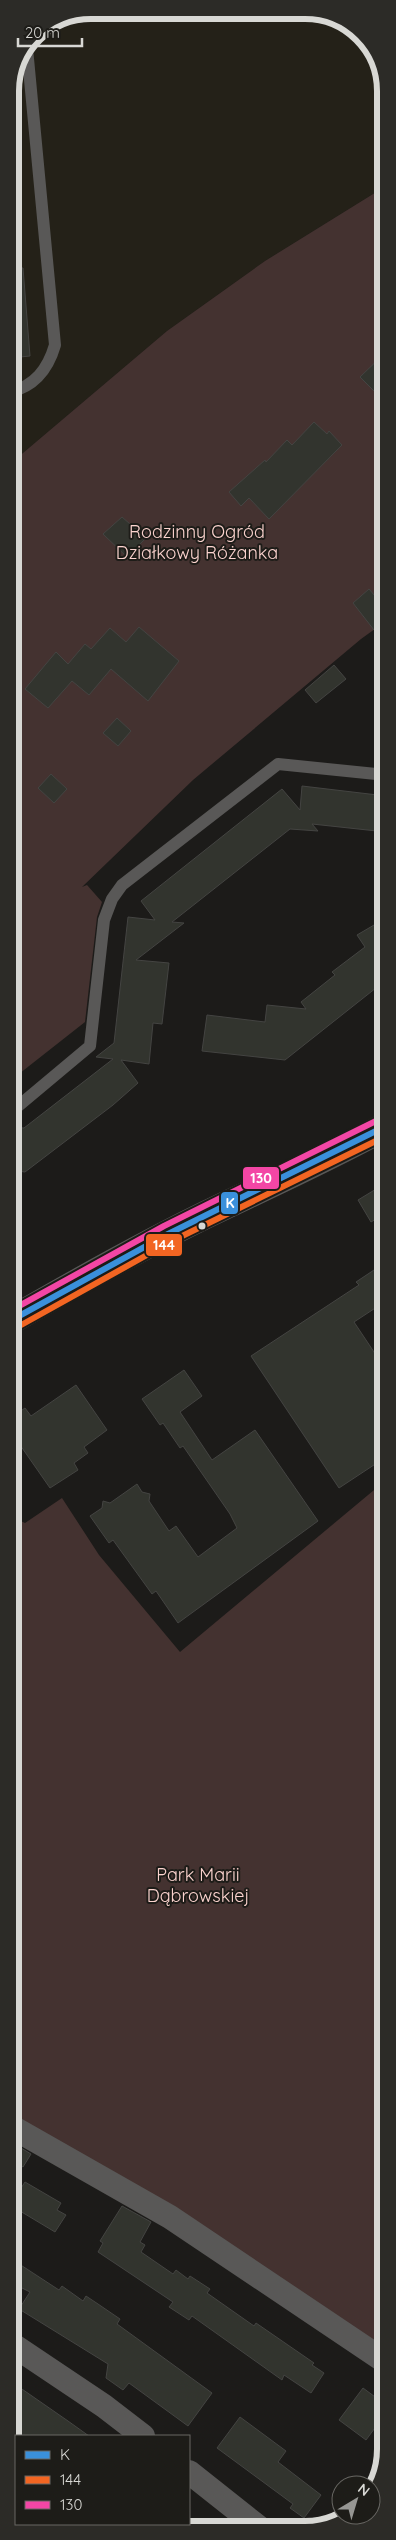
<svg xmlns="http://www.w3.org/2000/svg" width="396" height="2540" viewBox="0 0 396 2540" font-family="Quicksand,sans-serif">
<rect width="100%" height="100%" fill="#1c1b19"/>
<!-- built -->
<path fill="#242118" d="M90 10 301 12 307 21 328 22 334 18 366 38 386 85V186L265 261 167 331 10 464V85L34 33Z"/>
<!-- green -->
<path fill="#443230" d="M301 12 326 13 334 18 328 22 307 21Z
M386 186V621L361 639 193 780 82 887 87 885 102 902 97 917 85 1022 10 1081V464L167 331 265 261Z
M386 1480V2351L10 2116V1516L25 1523 62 1498 99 1555 180 1652Z"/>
<!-- building -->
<path fill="#32342e" stroke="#444442" d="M10 268H23L30 356 10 358Z
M386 352V403L360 377Z
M314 422 327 434 329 431 342 445 269 519 249 498 241 506 229 492 265 460 266 462 287 440 292 445Z
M122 517 146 538 127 557 103 534Z
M369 589 386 609V620L374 630 353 603Z
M139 627 179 661 148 701 111 669 89 695 72 681 48 708 25 689 56 652 68 664 85 644 91 649 110 628 126 642Z
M334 665 346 679 316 703 305 690Z
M117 718 131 731 118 746 103 733Z
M51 774 67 789 54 803 38 788Z
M302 786 386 796V832L312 824 318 831 290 829 172 922 184 923 136 960 169 963 162 1024 153 1023 149 1064 121 1060 138 1083 113 1105 25 1172 10 1170V1127L24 1128 113 1059 96 1057 114 1043 128 917 155 920 141 901 282 789 300 810Z
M386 918V980L285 1060 202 1051 207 1015 265 1022 267 1005 306 1009 301 1002 335 975 332 972 365 947 357 935Z
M386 1183V1213L371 1222 358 1200Z
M386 1262V1301L354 1322 386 1370V1457L339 1488 251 1356 359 1285 356 1282Z
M184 1370 202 1396 180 1412 212 1460 255 1430 318 1521 178 1623 156 1591 152 1594 113 1540 109 1543 90 1516 102 1508 103 1501 110 1503 137 1484 142 1492 150 1494 149 1501 169 1531 176 1526 198 1557 237 1528 230 1514 183 1446 180 1448 163 1423 160 1425 142 1399Z
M76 1385 107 1430 84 1447 88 1453 74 1463 78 1470 50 1488 11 1432 18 1427 12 1417 25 1408 31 1416Z
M16 2145 31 2154 23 2167 10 2159Z
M25 2182 61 2203 57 2210 66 2215 55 2232 10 2205Z
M122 2206 151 2222 140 2242 145 2245 141 2252 173 2274 176 2270 188 2279 190 2276 210 2289 207 2293 254 2326 256 2323 314 2363 312 2365 324 2373 311 2393 284 2375 282 2380 192 2316 189 2320 169 2307 173 2302 98 2252 103 2243 100 2241Z
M10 2258 59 2290 62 2286 83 2301 86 2296 98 2304 120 2319 117 2324 212 2393 188 2426 129 2383 123 2390 106 2378 108 2364 19 2309 30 2292 10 2282Z
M19 2387 68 2421 89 2436H17L10 2431V2399Z
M363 2388 386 2405V2413L366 2440 339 2420Z
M240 2417 286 2451 278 2462 321 2495 304 2518 290 2508 293 2504 217 2448Z"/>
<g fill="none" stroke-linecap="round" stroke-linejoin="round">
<!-- service -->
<path stroke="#595857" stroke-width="12" d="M74 17 154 11
M10 392C35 386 48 369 55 345L27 48
M10 1113 90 1046 104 920 112 899 122 885 278 764 386 775"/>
<!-- minor -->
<path stroke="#595857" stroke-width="24" d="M10 2126 170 2217 386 2362
M10 2343 104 2406 143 2436
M189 2472 261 2529"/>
<!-- tertiary -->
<path stroke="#595857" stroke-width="28" d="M10 1321C79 1281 150 1241 222 1207 277 1181 332 1156 386 1126"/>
<!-- bus-1 casing -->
<g stroke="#1d1c18" stroke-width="10">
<path id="bus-1" d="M10 1321 168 1234 386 1126"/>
</g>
<!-- bus-2 casing -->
<g stroke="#1d1c18" stroke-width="10">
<path id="bus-2" d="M14 1329 172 1241 386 1136"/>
</g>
<!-- bus-3 casing -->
<g stroke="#1d1c18" stroke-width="10">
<path id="bus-3" d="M10 1311 164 1226 382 1118"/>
</g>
<!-- bus-1 -->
<use href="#bus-1" stroke="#3a90db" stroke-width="6"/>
<!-- bus-2 -->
<use href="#bus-2" stroke="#f26522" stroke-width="6"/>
<!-- bus-3 -->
<use href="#bus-3" stroke="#f346a5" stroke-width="6"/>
</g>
<!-- markers -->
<circle fill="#d8d8d4" stroke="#1d1c18" stroke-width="2" cx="202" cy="1226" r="4.5"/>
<g text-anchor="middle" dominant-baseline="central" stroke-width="4" stroke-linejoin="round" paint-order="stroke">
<!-- park labels -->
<g font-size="18" fill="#fbd3ce" stroke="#1d1c18">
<text x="197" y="531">Rodzinny Ogród<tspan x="197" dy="21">Działkowy Różanka</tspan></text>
<text x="198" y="1874">Park Marii<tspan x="198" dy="21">Dąbrowskiej</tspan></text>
</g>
</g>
<!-- crop -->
<path d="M0 0H396V2540H0ZM91 19H305A72 72 0 0 1 377 91V2449A72 72 0 0 1 305 2521H91A72 72 0 0 1 19 2449V91A72 72 0 0 1 91 19Z" fill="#2c2b27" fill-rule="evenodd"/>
<path fill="none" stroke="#d8d8d4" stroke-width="6" d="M91 19H305A72 72 0 0 1 377 91V2449A72 72 0 0 1 305 2521H91A72 72 0 0 1 19 2449V91A72 72 0 0 1 91 19Z"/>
<g stroke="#1d1c18" stroke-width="2">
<rect x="242" y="1166" width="38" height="24" rx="5" fill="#f346a5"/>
<rect x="220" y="1191" width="19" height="24" rx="5" fill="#3a90db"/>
<rect x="145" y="1233" width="38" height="24" rx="5" fill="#f26522"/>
</g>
<g font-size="14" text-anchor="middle" font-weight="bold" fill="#fff">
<text x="261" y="1183">130</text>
<text x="230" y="1208">K</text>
<text x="164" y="1250">144</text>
</g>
<!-- legend -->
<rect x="15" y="2435" width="175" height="90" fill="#1d1c18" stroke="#686763"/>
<rect x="25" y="2451" width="25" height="8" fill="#3a90db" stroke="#686763"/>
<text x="60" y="2460" font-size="15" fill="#d8d8d4">K</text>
<rect x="25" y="2476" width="25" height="8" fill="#f26522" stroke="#686763"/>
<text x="60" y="2485" font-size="15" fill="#d8d8d4">144</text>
<rect x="25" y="2501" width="25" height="8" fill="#f346a5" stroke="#686763"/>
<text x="60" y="2510" font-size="15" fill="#d8d8d4">130</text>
<!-- north arrow -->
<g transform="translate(356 2500) rotate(38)"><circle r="24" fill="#1d1c18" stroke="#686763"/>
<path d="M0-4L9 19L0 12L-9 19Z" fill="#969693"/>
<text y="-8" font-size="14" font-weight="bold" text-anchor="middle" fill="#d8d8d4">N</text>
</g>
<!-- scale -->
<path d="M18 38v8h64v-8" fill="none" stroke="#d8d8d4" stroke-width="2.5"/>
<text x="25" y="38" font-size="15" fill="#d8d8d4" stroke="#1d1c18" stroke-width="4" paint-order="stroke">20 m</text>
</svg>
